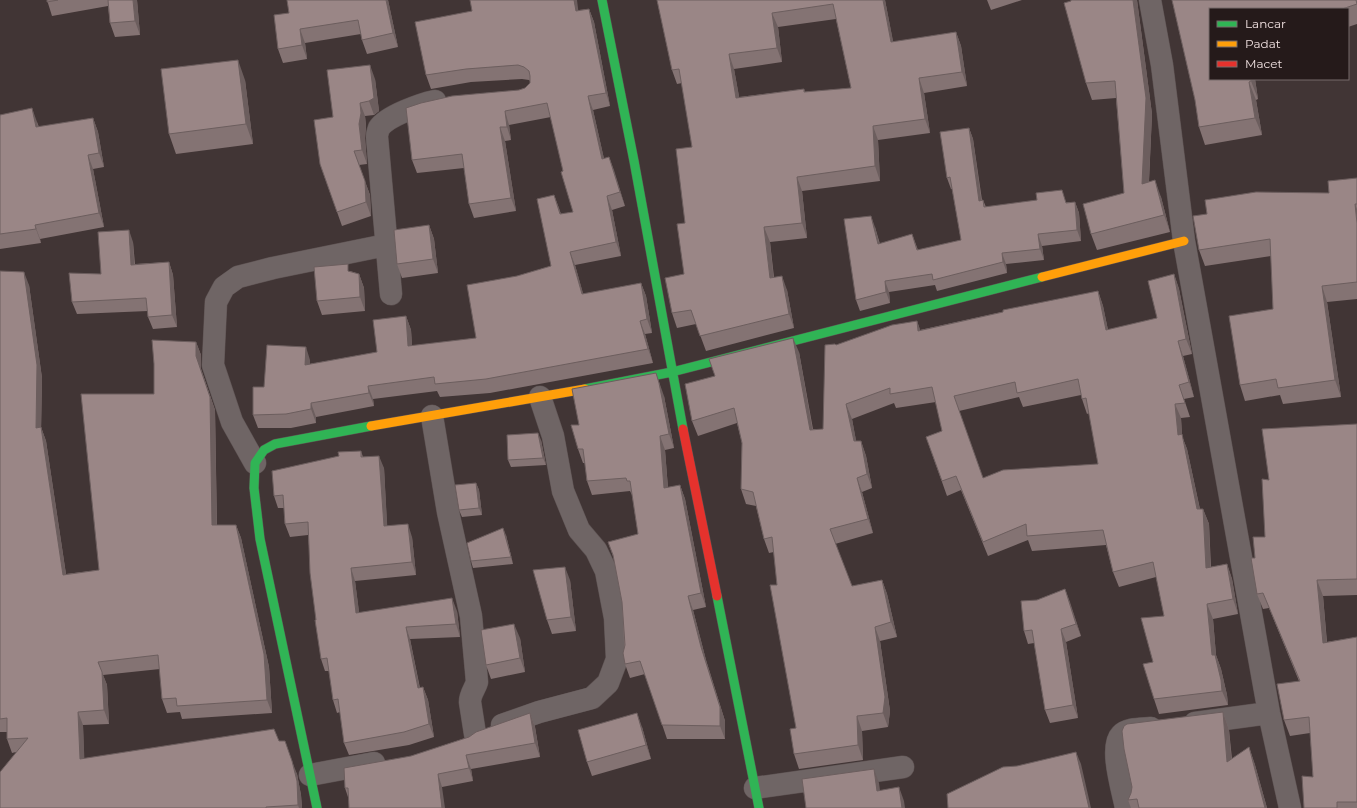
<svg xmlns="http://www.w3.org/2000/svg" width="1357" height="808" viewBox="0 0 1357 808" font-family="Montserrat,sans-serif">
<rect width="100%" height="100%" fill="#413535"/>
<g fill="none" stroke-linecap="round" stroke-linejoin="round">
<!-- street casing -->
<g stroke="#5c5151" stroke-width="23">
<path id="street" d="M1150 0 1162 65 1184 241 1269 713 1290 808
M391 294 377 137C377 135 378 131 379 128 387 116 421 104 435 101
M432 416 448 512 471 616 477 682C475 689 470 694 470 702L475 734
M255 463 232 422 213 365 216 302 224 287 238 277 273 268 386 245
M1195 723 1269 713
M502 725 539 712 592 698 608 683 617 659 615 618 606 571 596 550 579 530 563 491 553 436 540 397
M310 775 374 763
M755 788 903 767
M1126 808C1123 792 1109 747 1121 735 1127 728 1142 729 1151 728"/>
</g>
<!-- fast casing -->
<g stroke="#5c5151" stroke-width="10">
<path id="fast" d="M602 0 634 161 683 429
M585 389 672 372 1042 277
M717 596 759 808
M317 808 260 539 254 488 255 463 264 450 275 444 371 426"/>
</g>
<!-- slow casing -->
<g stroke="#5c5151" stroke-width="10">
<path id="slow" d="M1042 277 1184 241
M371 426 585 389"/>
</g>
<!-- jam casing -->
<g stroke="#5c5151" stroke-width="10">
<path id="jam" d="M683 429 717 596"/>
</g>
<!-- street -->
<use href="#street" stroke="#6f6565" stroke-width="22"/>
<!-- fast -->
<use href="#fast" stroke="#30b455" stroke-width="9"/>
<!-- slow -->
<use href="#slow" stroke="#ff9f0a" stroke-width="9"/>
<!-- jam -->
<use href="#jam" stroke="#e5322d" stroke-width="9"/>
</g>
<!-- wall -->
<path fill="#847373" fill-rule="evenodd" d="M47 0H137L140 35 115 37 110 23 108 6 52 16Z
M287 0H388L398 47 367 54 362 40 361 34 305 43 307 59 283 63 278 49 289 13Z
M657 0H885L893 42 956 32 961 46 967 86 924 93 930 133 878 140 880 181 802 191 807 238 770 242 774 277 787 290 794 328 706 351 696 324 677 328 672 313 684 274 685 223 692 147 682 83 677 84 672 70ZM836 19 851 88 805 92 804 89 739 97 734 69 782 62 778 27Z
M987 0H1022L991 10Z
M1071 0H1137L1152 114 1149 182 1161 197 1170 232 1097 250 1091 234 1124 193 1116 98 1092 100 1086 83Z
M1172 0H1357V24L1348 27V9H1210V79H1255L1258 99 1256 100 1262 135 1205 145 1199 127 1195 100Z
M589 9 594 22 610 106 593 110 604 159 609 157 625 206 612 210 621 256 575 265 583 294 641 283 646 296 652 333 645 334 653 363 490 393 440 397 437 391 373 399 374 406 316 417V423L291 428H258L253 415 264 387 310 360V364L377 352 406 316 411 330 412 346 476 338 517 276 551 266 554 195 561 214 573 212 563 171 551 117 509 125 511 140 505 141 516 211 474 218 469 204 464 168 417 173 412 160 519 90 525 88 530 83V81L529 80 522 79 471 82 431 89 426 75 579 10Z
M375 79 379 111 374 115 365 116 366 126 365 138 367 164 359 165 370 195 371 216 342 226 320 164 333 117Z
M245 80 253 144 176 154 169 134Z
M0 115 37 122 39 127 93 118 98 132 104 167 93 169 104 227 40 239 41 243 0 249Z
M969 128 973 139 982 200H983L986 207 1075 202 1079 213 1081 241 1042 246 1044 260 1006 264 1007 273 937 291 935 285 889 292 890 303 860 311 856 300 875 227 880 244 912 234 918 250 961 240 952 189H951L947 178Z
M1357 178V299L1327 302 1341 397 1283 404 1280 395 1245 401 1240 385 1273 309 1271 256 1205 266 1199 250 1329 193Z
M429 225 434 239 438 273 402 278 397 264Z
M133 242 135 264 169 262 173 275 177 327 153 329 148 317V311L77 314 72 302Z
M0 271 29 285 42 378 41 427 46 441 66 574 99 570 154 394 196 342 201 355V369L215 410 217 525H236L241 538 269 667 272 713 182 719 180 712 167 713 162 699 160 669 103 675 107 685 109 724 83 725 84 759 279 741 297 774 301 795 302 808H0L16 752 12 753 7 739V732H0Z
M350 271 359 274 364 288 365 311 322 315 317 301Z
M1174 274 1179 289 1192 354 1183 356 1194 397 1184 399 1190 417 1181 418 1182 436 1187 449 1200 509H1203L1209 524 1211 567 1227 564 1232 579 1238 614 1213 619 1216 655 1221 669 1227 695 1228 705 1159 714 1154 699 1153 662 1164 616 1156 577 1119 587 1113 572 1106 545 1032 551 1028 540 988 556 961 490 947 496 926 437 942 431 936 402 896 408 894 403 852 419 856 441H861L866 456 872 488 862 492 873 533 835 544 852 586 882 580 887 594 897 637 880 641 890 711 888 727 862 731 863 760 799 769 794 754 796 728 777 585 774 552 769 553 764 539 756 506 746 504 741 489 742 443 737 423 698 436 692 421 799 352 813 429H823L836 345 917 321 920 330 1098 291 1103 306 1108 330 1157 318ZM1081 395 1082 399 1087 414 1089 413 1098 464 983 478 959 411 1019 397 1023 407Z
M664 396 674 448 665 450 668 488 680 485 685 499 706 607 693 610 706 660 725 721V739H667L645 674 630 678 625 664 622 602 614 559 608 542 638 534 632 495 630 491 592 495 587 481 585 463H583L578 449Z
M1357 424V595L1323 596 1327 642 1357 637V808H1304L1313 777 1310 733 1290 736 1284 720 1299 681 1269 608 1263 609 1257 594 1255 558 1265 537 1269 480Z
M541 440 546 465 511 467 508 460Z
M361 451 363 457 384 468 387 526 412 537 416 575 355 581 359 613 457 611 460 637 410 639 420 688 423 687 428 700 434 737 409 745 349 755 344 743 340 712 337 713 333 700 329 671H325L321 659 316 620 308 535 290 537 285 524 284 508H278L274 496 339 456Z
M476 483 479 490 482 515 462 517 459 510Z
M506 535 513 564 473 568 471 561Z
M570 580 576 631 552 634 547 620Z
M1065 589 1081 636 1066 642 1078 718 1050 723 1045 710 1034 643 1028 644 1024 631 1037 600Z
M520 638 525 672 491 679 486 665Z
M1223 712 1229 730 1232 759 1249 747 1255 765 1267 808H1131L1128 800Z
M530 713 535 727 540 757 471 769 473 781 442 787 348 797 345 788 411 756 469 737Z
M642 727 651 759 592 776 587 762Z"/>
<!-- shaded-wall -->
<path fill="#6c5e5e" d="M133 0H137L140 35 135 21Z
M386 0H388L398 47 393 33Z
M574 0H577L580 24 576 11Z
M883 0H885L896 56 891 42Z
M1133 0H1137L1152 114 1148 200 1142 184Z
M589 9 594 22 610 106 606 93Z
M772 13 778 27 782 62 777 48Z
M300 29 305 43 307 59 302 45Z
M956 32 961 46 967 86 962 72Z
M729 54 734 69 742 112 736 98Z
M238 60 245 80 253 144 246 124Z
M370 65 375 79 379 111 374 115 369 101Z
M919 78 924 93 930 133 925 119Z
M1251 79H1255L1258 99 1251 81Z
M1249 82 1256 100 1262 135 1255 118Z
M588 96 593 110 607 172 602 159Z
M360 103 365 116 366 126 365 138 367 164 362 150 359 124Z
M32 108 37 122 41 141 36 127Z
M505 111 509 125 511 140 507 127Z
M93 118 98 132 104 167 99 153Z
M873 126 878 140 880 181 875 166Z
M500 127 505 141 516 211 511 198Z
M969 128 973 139 983 212 979 201Z
M354 151 370 195 371 216 366 202Z
M88 155 93 169 104 227 99 213Z
M609 157 614 170 625 206 620 192Z
M797 177 802 191 807 238 802 223Z
M1155 180 1161 197 1170 232 1164 215Z
M554 195 559 208 565 228 560 214Z
M607 196 612 210 621 256 616 242Z
M1075 202 1079 213 1081 241 1077 230Z
M1355 204 1357 209V223Z
M871 216 875 227 882 255 878 244Z
M35 225 40 239 41 243 36 229Z
M429 225 434 239 438 273 433 259Z
M764 227 770 242 775 292 770 278Z
M129 230 133 242 135 277 131 265Z
M1038 234 1042 246 1044 260 1040 249Z
M570 252 575 265 587 307 582 294Z
M1002 253 1006 264 1007 273 1003 262Z
M169 262 173 275 177 327 172 315Z
M24 272 29 285 42 378 41 441 36 428Z
M359 274 364 288 365 311 360 297Z
M1174 274 1179 289 1192 354 1186 339Z
M782 276 787 290 794 328 789 314Z
M885 281 889 292 890 303 886 292Z
M641 283 646 296 652 333 647 319Z
M1322 286 1327 302 1341 397 1335 380Z
M1098 291 1103 306 1111 345 1106 330Z
M406 316 411 330 413 360 408 346Z
M640 321 645 334 653 363 648 349Z
M917 321 922 335 918 331Z
M793 338 799 352 815 444 810 430Z
M1178 341 1183 356 1194 397 1189 382Z
M196 342 201 355V369L215 410 217 538 212 525 196 356Z
M306 347 310 360V378L305 365Z
M656 373 664 396 674 448 669 434Z
M368 386 373 399 374 406 369 393Z
M311 403 316 417V423L311 409Z
M846 404 852 419 859 456 854 441Z
M1175 404 1181 418 1182 436 1187 449 1203 524 1197 509 1178 435Z
M41 427 46 441 68 588 63 575Z
M538 433 541 440 546 465 543 458Z
M660 436 665 450 669 502 664 488Z
M861 441 866 456 872 488 867 474Z
M379 456 384 468 388 539 384 526Z
M857 478 862 492 873 533 868 519Z
M476 483 479 490 482 515 479 508Z
M680 485 685 499 706 607 701 593Z
M1203 509 1209 524 1211 583 1206 568Z
M408 524 412 537 416 575 412 562Z
M236 525 241 538 269 667 272 713 267 700Z
M503 528 506 535 513 564 511 557Z
M1227 564 1232 579 1238 614 1233 599Z
M565 567 570 580 576 631 571 617Z
M351 568 355 581 361 626 356 613Z
M882 580 887 594 897 637 891 622Z
M1317 580 1323 596 1328 658 1323 643Z
M1065 589 1070 602 1081 636 1076 624Z
M688 596 693 610 706 660 725 721V739L720 726Z
M452 598 457 611 460 637 456 624Z
M1207 604 1213 619 1216 655 1221 669 1227 695 1228 705 1222 691 1212 655Z
M514 624 520 638 525 672 520 658Z
M406 627 410 639 422 700 418 688Z
M875 627 880 641 890 711 888 727 883 713Z
M1061 629 1066 642 1078 718 1073 705Z
M98 662 107 685 109 724 104 710Z
M423 687 428 700 434 737 429 724Z
M78 712 83 725 85 773 80 759Z
M1223 712 1229 730 1233 780 1227 762Z
M530 713 535 727 540 757 535 743Z
M637 713 642 727 651 759 646 745Z
M857 716 862 731 863 760 858 745Z
M1249 747 1255 765 1267 808H1265Z
M1076 752 1081 764 1091 808H1089Z
M466 755 471 769 473 781 469 768Z
M292 761 297 774 301 795 302 808H299L298 805Z
M874 769 879 783 882 805 877 791Z
M438 774 442 787 445 808H442Z
M899 787 904 801 905 808H902Z"/>
<!-- building -->
<path fill="#9a8686" stroke="#6c5e5e" fill-rule="evenodd" d="M47 0H58L47 2Z
M108 0H133L135 21 110 23Z
M287 0H386L393 33 362 40 358 20 300 29 302 45 278 49 274 15 289 13Z
M470 0H574L576 11 589 9 606 93 588 96 602 159 609 157 620 192 607 196 616 242 570 252 582 294 641 283 647 319 640 321 648 349 486 379 435 384 434 377 368 386 369 393 311 403V409L286 414 253 415V387H264L267 345 306 347 305 365 377 352 373 320 406 316 408 346 476 338 467 285 517 276 551 266 537 199 554 195 560 214 573 212 561 172 563 171 547 103 505 111 507 127H500L511 198 469 204 462 154 412 160 406 108 421 103 452 96 519 90 525 88 530 83V76L529 71 524 67 518 65 466 69 426 75 415 22 472 11Z
M657 0H883L891 42 956 32 962 72 919 78 925 119 873 126 875 166 797 177 802 223 764 227 770 278 782 276 789 314 700 336 691 310 672 313 665 278 684 274 677 224 685 223 676 149 692 147 679 69 672 70ZM833 4 851 88 804 92V89L736 98 729 54 777 48 772 13Z
M1071 0H1133L1146 98 1142 184 1155 180 1164 215 1091 234 1083 204 1124 193 1115 81 1086 83 1064 3 1071 1Z
M1172 0H1356L1357 4 1342 9H1210V79H1251V81L1249 82 1255 118 1199 127 1195 100Z
M238 60 246 124 169 134 161 69Z
M370 65 374 98 369 101 360 103 361 113 359 124 362 150 354 151 365 181 366 202 337 212 320 164 314 120 333 117 327 70Z
M32 108 36 127 93 118 99 153 88 155 99 213 35 225 36 229 0 234V115Z
M969 128 979 201 983 200 984 207 1037 200 1036 193 1062 190 1066 203 1075 202 1077 230 1038 234 1040 249 1002 253 1003 262 933 280 932 274 885 281 886 292 856 300 844 219 871 216 878 244 912 234 917 250 961 240 950 177 947 178 940 132Z
M1357 178V204H1355L1357 223V282L1322 286 1335 380 1278 388 1276 379 1240 385 1229 316 1273 309 1270 239 1199 250 1193 216 1207 214 1205 200 1256 192 1329 193 1328 181Z
M429 225 433 259 397 264 394 230Z
M129 230 131 265 169 262 172 315 148 317 146 298 72 302 69 273 101 274 98 232Z
M348 264V271L359 274 360 297 317 301 314 267Z
M0 271 24 272 37 365 36 428 41 427 63 575 99 570 81 394H154V364L152 340 196 342V356L210 397 212 525H236L264 654 267 700 177 706 176 698 162 699 158 655 98 662 102 672 104 710 78 712 80 759 274 729 279 741H285L292 761 297 781 298 805 266 807V808H0V772L28 738 7 739V718L0 719Z
M1174 274 1186 339 1178 341 1189 382 1179 385 1185 403 1175 404 1178 435 1182 434 1197 509H1203L1206 568 1227 564 1233 599 1207 604 1212 655H1215L1221 680 1222 691 1154 699 1143 664 1153 662 1141 618 1164 616 1153 562 1113 572 1103 530 1027 536 1026 524 983 542 956 476 942 481 926 437 942 431 932 387 890 394V388L846 404 854 441H861L867 474 857 478 868 519 830 529 852 586 882 580 891 622 875 627 885 697 883 713 857 716 858 745 794 754 790 729 796 728 770 585H777L772 537 764 539 753 492 741 489 742 443 734 408 692 421 685 384 715 376 709 359 793 338 810 430 823 429 825 345 835 344 836 345 892 325 917 321 918 331 1003 312V310L1098 291 1106 330 1157 318 1148 281ZM1078 379 1082 399 1086 398 1098 464 1003 470 983 478 954 396 1015 382 1017 393Z
M656 373 659 383 669 434 660 436 664 488 680 485 701 593 688 596 701 647 720 707V726L662 725 640 661 625 664 623 653 625 645 622 602 613 555 608 542 638 534 630 481H627L626 478 587 481 583 449H578L571 425H579L572 389Z
M1357 424V579L1317 580 1323 643 1357 637V802H1337V808H1304L1302 776 1313 777 1309 717 1284 720 1277 684 1300 681 1263 593 1257 594 1251 558H1255L1253 537H1265L1262 479 1269 480 1262 429Z
M538 433 543 458 508 460 507 435Z
M361 451V457L379 456 384 526 408 524 412 562 351 568 356 613 452 598 456 624 406 627 418 688 423 687 429 724 404 732 344 743 338 699 333 700 327 658 321 659 315 620H316L310 573 308 522 285 524 283 495 274 496 272 471 339 456 338 452Z
M476 483 479 508 459 510 455 485Z
M503 528 511 557 471 561 467 543Z
M565 567 571 617 547 620 533 570Z
M1065 589 1076 624 1061 629 1073 705 1045 710 1032 630 1024 631 1021 601 1037 600Z
M514 624 520 658 486 665 481 630Z
M1223 712 1227 762 1249 747 1265 808H1139L1137 799 1128 800 1131 793 1132 787 1124 749 1122 731 1124 726 1127 724Z
M530 713 535 743 466 755 469 768 438 774 442 808H349L348 788H345L344 768 411 756 469 737 476 732Z
M637 713 646 745 587 762 578 730Z
M1076 752 1089 808H948L947 794 1003 767 1017 766Z
M874 769 877 791 899 787 902 808H806L802 779Z"/>
<!-- legend -->
<rect x="1209" y="8" width="140" height="72" fill="#251a1a" stroke="#776a6a"/>
<rect x="1217" y="21" width="20" height="6" fill="#30b455" stroke="#776a6a"/>
<text x="1245" y="28" font-size="12" fill="#f1e1e1">Lancar</text>
<rect x="1217" y="41" width="20" height="6" fill="#ff9f0a" stroke="#776a6a"/>
<text x="1245" y="48" font-size="12" fill="#f1e1e1">Padat</text>
<rect x="1217" y="61" width="20" height="6" fill="#e5322d" stroke="#776a6a"/>
<text x="1245" y="68" font-size="12" fill="#f1e1e1">Macet</text>
</svg>
